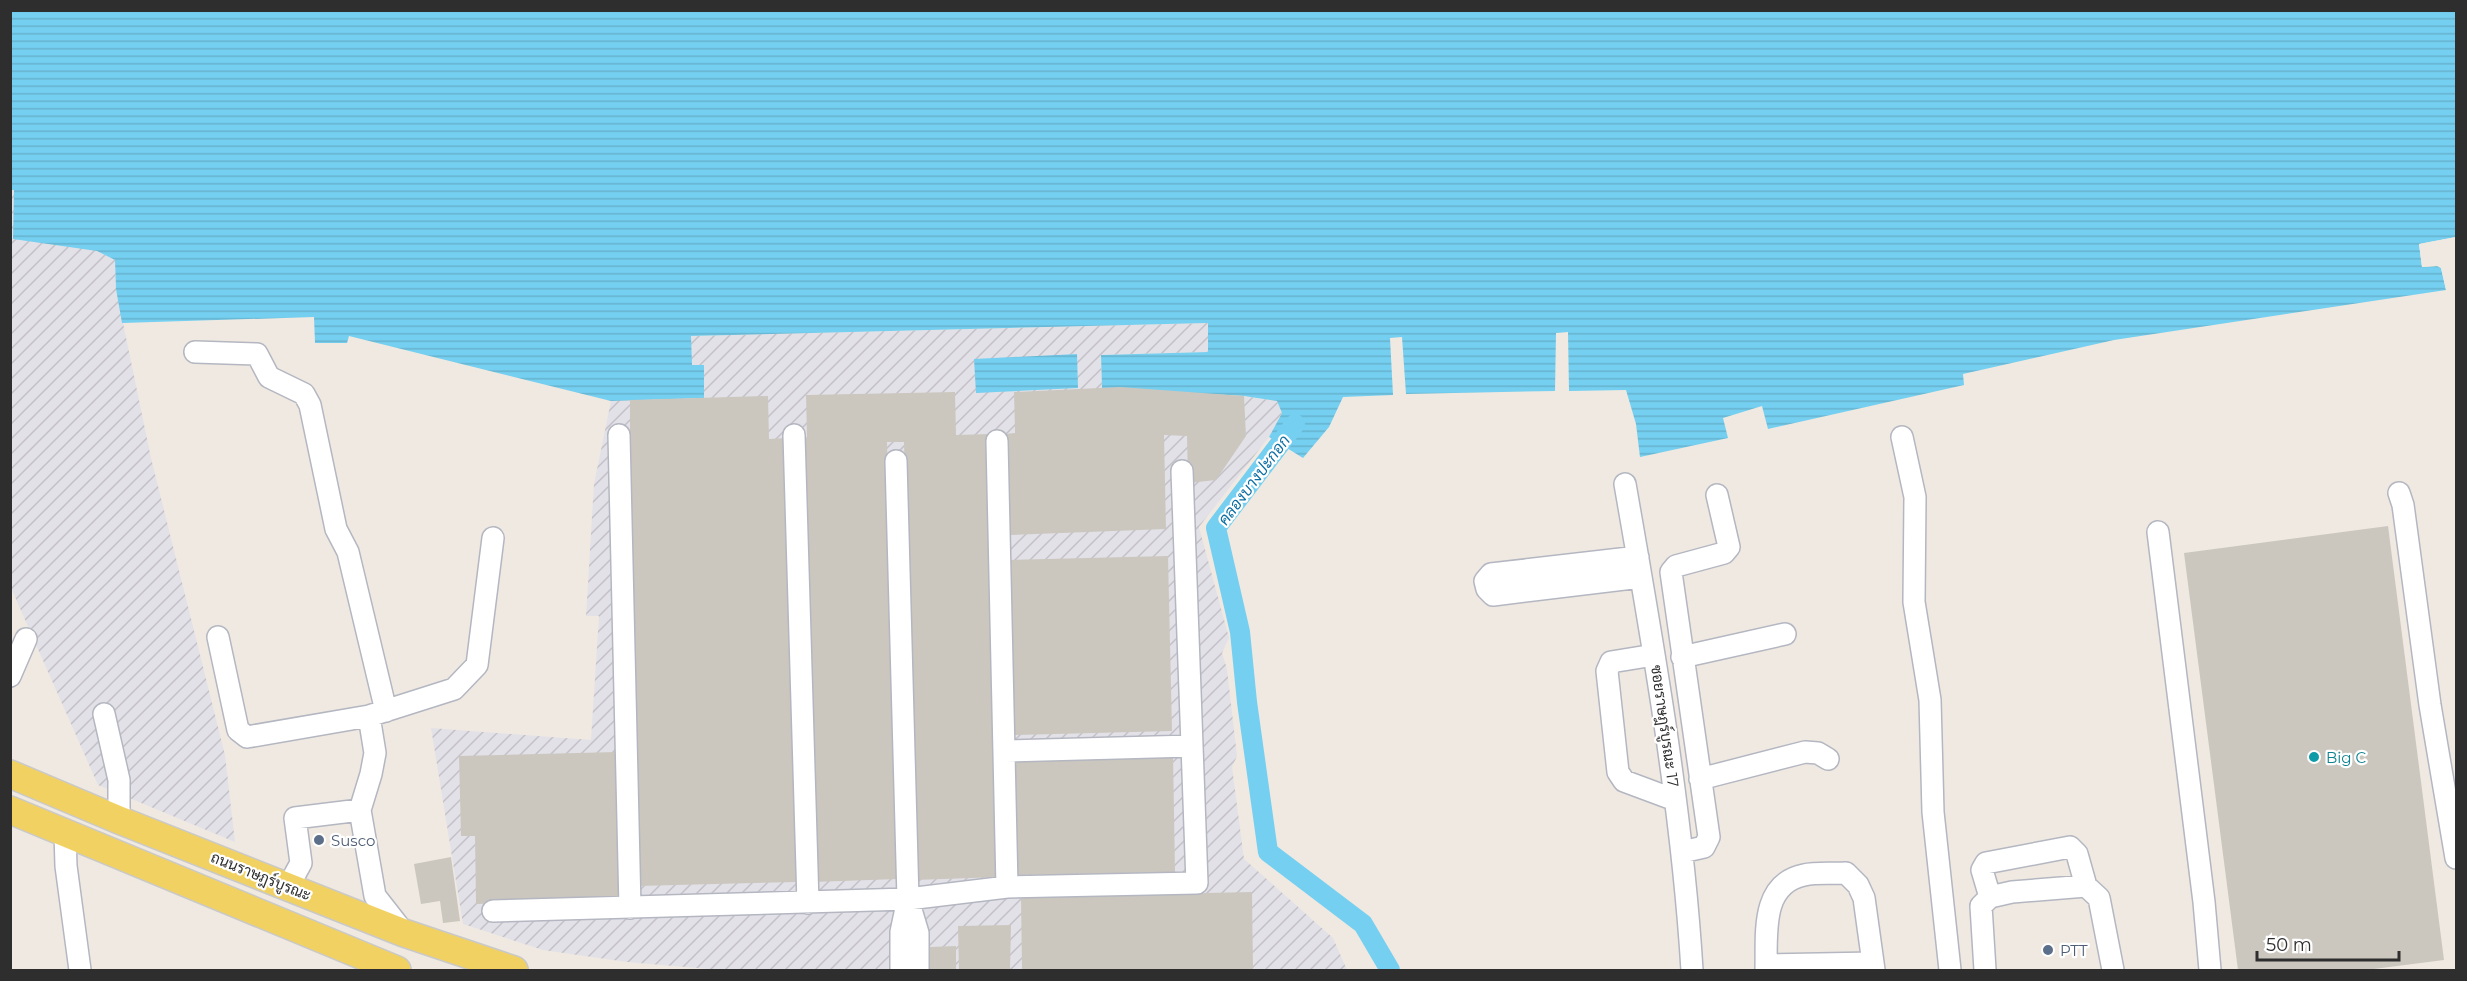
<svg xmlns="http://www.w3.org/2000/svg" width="2467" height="981" viewBox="0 0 2467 981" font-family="Montserrat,Sarabun,sans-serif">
<defs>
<pattern id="industrial-furrows" width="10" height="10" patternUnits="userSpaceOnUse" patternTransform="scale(1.5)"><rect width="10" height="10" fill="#e3e1e8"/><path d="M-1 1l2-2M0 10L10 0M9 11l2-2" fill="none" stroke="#c3c1c7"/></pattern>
<pattern id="water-rules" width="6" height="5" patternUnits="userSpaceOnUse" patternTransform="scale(1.5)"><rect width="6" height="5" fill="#75cff0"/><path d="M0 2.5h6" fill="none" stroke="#66b2ce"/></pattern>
</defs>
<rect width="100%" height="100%" fill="#efe9e1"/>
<!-- industrial -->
<path fill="url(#industrial-furrows)" d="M10 190H14L82 248 97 251 115 260 116 289 151 458 225 755 235 842 98 785 11 588Z
M1209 323V352L1101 355 1102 387 1244 396 1277 401 1282 413 1269 437 1199 527 1229 638 1222 653 1227 669 1237 756 1232 767 1244 859 1333 938 1347 970H720L627 962 543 950 463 924 431 728 591 740 599 616H586L594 484 611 401 630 400 704 365H691V336Z"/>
<!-- water -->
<path fill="url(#water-rules)" d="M10 11H2456V237L2419 244 2422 267 2438 266 2441 268 2446 290 2114 340 1963 374 1964 385 1768 429 1762 406 1723 418 1728 438 1640 457 1636 424 1626 390 1569 391 1568 332 1556 333 1555 391 1406 394 1402 337 1390 338 1393 395 1343 397 1329 427 1303 458 1269 437 1282 413 1277 401 1244 396 1102 388 1101 355 1208 352V323L691 336 692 365H704V398L611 401 349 336 347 343H315L314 317 122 323 116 289 115 260 97 251 13 239 14 190H10Z
M1077 354 1078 388 976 393 974 359Z"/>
<!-- pier -->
<path fill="#efe9e1" d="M2456 237V240L2422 246 2425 264 2438 263 2444 267 2449 290H2446L2441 268 2437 266 2422 267 2419 244Z"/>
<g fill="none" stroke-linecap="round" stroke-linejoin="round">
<!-- canal -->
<path stroke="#75cff0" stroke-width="20" d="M1295 424 1216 528 1240 632 1247 702 1268 852 1363 924 1390 970"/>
</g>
<!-- building -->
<path fill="#cbc7bf" d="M1120 387 1244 396 1246 436 1216 480 1188 483 1187 436 1164 435 1166 529 1009 535 1005 434 1015 433 1014 392Z
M955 392 956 435 989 434 1000 877 915 880 904 442H887L898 879 813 882 802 438H807L806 395Z
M768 396 769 439 786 438 796 882 637 886 627 442H630V400Z
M2388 526 2444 960 2366 970H2238L2184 553Z
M1168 556 1172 731 1014 735 1010 560Z
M616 752 619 901 476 904 475 836H461L459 756Z
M1173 754 1175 872 1017 875 1014 758Z
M451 857 460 921 443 923 440 901 421 904 414 864Z
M1252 892 1253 970H1022L1021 897Z
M1011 925 1010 970H959L958 926Z
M956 946V970H930V947Z"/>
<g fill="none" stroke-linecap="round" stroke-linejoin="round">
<!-- minor casing -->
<g stroke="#b4b7c1" stroke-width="24">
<path id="minor" d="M195 352 257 354 269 377 304 394 310 405 336 529 348 552 386 711
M619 435 630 908
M794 435 808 903
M1902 437 1915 497 1914 602 1930 700 1933 812 1950 970
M997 441 1007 887
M896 461 908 899 901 932V970
M1625 484C1653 645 1682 807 1692 970
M2399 493 2403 505 2430 705 2456 858
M2158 532 2204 902 2210 970
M1638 557 1491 574 1485 581 1487 589 1493 595 1641 577
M218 637 238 730 247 737 369 716 454 689 477 665 493 538
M1654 655 1611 662 1607 671 1618 772 1624 781 1675 800
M1682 657 1785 634
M10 676 26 639
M104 714 119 780V820
M369 716 375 753 371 774 360 810 375 896 404 933
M1006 751 1191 746
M1700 779 1805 752 1818 753 1828 759
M65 833 66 866 80 970
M1682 852 1704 847 1709 837 1671 572 1676 566 1724 553 1729 547 1717 495
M288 887 301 863 295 818 360 810
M1990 897 1982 870 1986 863 2070 847 2077 854 2086 886
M909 903 918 933V970
M493 911 908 899 1007 887 1197 883 1182 471
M1767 965 1873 963
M1766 970C1767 935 1760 884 1804 875 1817 872 1833 874 1846 873L1858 885 1864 898 1874 970
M1985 970 1981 906 1990 897 2012 892 2086 886 2099 898 2113 970"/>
</g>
<!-- major casing -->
<g stroke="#c9c9c9" stroke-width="30">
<path id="major" d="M10 774 119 820 404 933 514 970
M10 810 397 970"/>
</g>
<!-- minor -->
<use href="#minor" stroke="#fff" stroke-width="21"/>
<!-- major -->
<use href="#major" stroke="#f2d163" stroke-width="27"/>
</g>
<!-- markers -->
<circle fill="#0f9aa8" stroke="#fff" stroke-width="2" cx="2314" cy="757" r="6"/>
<g fill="#5c6f8a" stroke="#fff" stroke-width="2">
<circle cx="319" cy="840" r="6"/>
<circle cx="2048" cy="950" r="6"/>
</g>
<g text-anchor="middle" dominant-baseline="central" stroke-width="4.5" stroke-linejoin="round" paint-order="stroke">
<!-- street labels -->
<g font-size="15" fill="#2e2e2e" stroke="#fff">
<text transform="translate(1665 726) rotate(82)">ซอยราษฎร์บูรณะ 17</text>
<text transform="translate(261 876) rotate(22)">ถนนราษฎร์บูรณะ</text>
</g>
<!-- culture labels -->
<g font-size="15" fill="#0d838f" stroke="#fff" text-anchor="start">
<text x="2326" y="757">Big C</text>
</g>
<!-- service labels -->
<g font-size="15" fill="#4e5e75" stroke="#fff" text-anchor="start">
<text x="331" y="840">Susco</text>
<text x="2060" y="950">PTT</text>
</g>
<!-- water labels -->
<g font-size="16" font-style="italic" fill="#0d6fa3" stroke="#fff">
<text transform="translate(1254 480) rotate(-53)">คลองบางปะกอก</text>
</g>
</g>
<!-- border -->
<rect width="2467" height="981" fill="none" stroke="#2e2e2e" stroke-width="24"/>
<!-- scale -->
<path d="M2257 951v9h142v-9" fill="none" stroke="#2e2e2e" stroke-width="3"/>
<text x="2266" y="951" font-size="18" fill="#2e2e2e" stroke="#ffffff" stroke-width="4.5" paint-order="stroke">50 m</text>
</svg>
